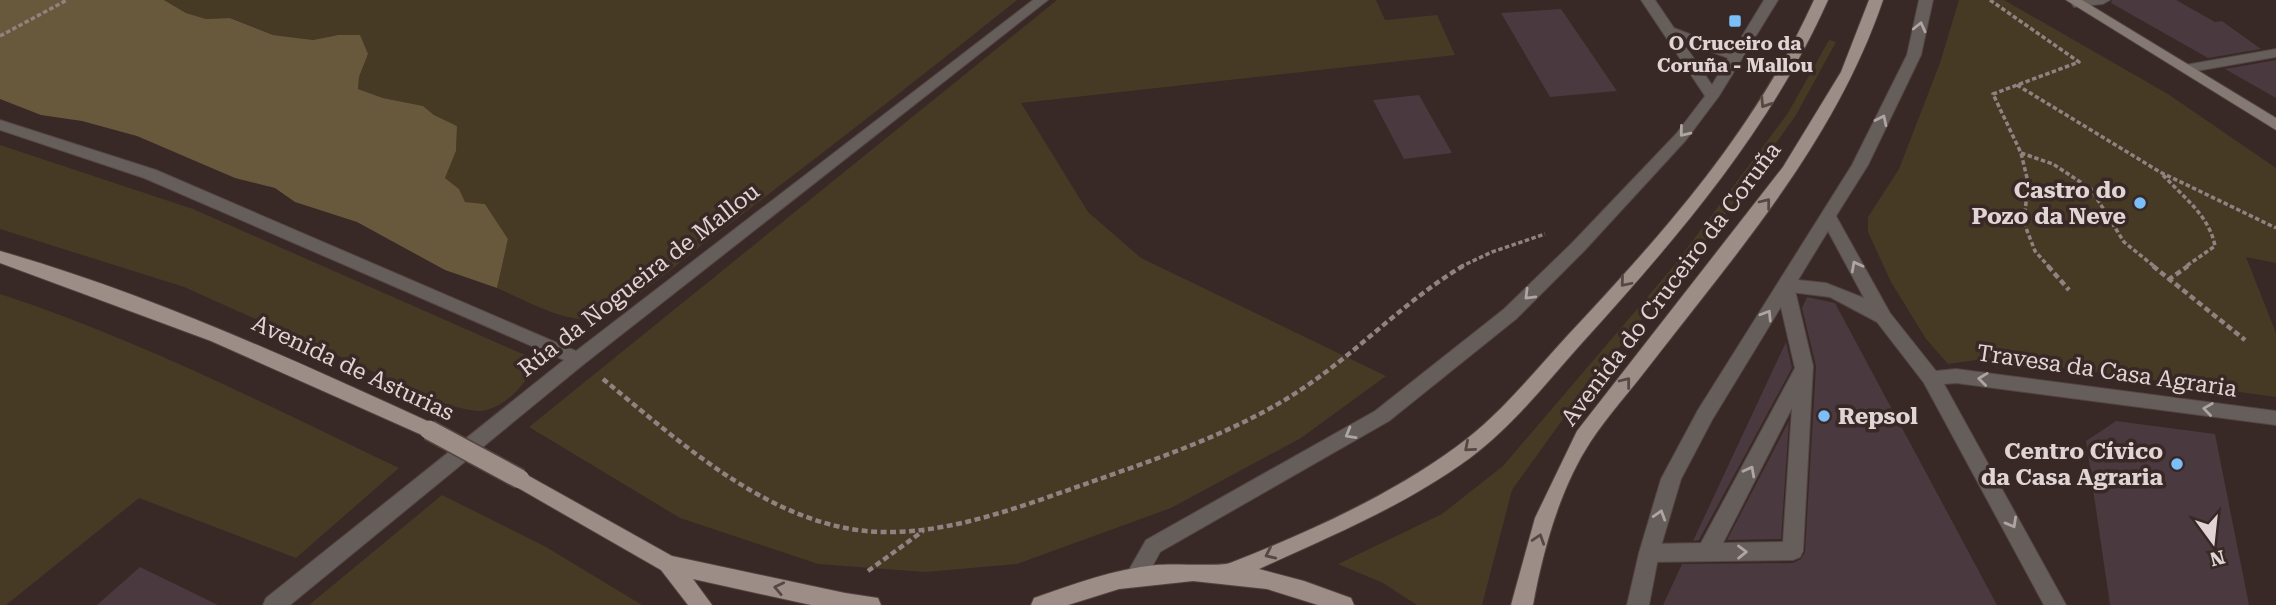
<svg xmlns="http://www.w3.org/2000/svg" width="2276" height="605" viewBox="0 0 2276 605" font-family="'Roboto Serif',serif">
<rect width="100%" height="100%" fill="#382826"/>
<!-- green -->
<path fill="#463a25" d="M164 0H1017C916 81 814 160 711 238 684 258 618 318 587 319 562 321 520 298 497 288L508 239 485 204 464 202 459 189 445 178 456 151 457 126 434 115 423 106 383 98 358 89 359 77 368 54 338 35 313 40 273 35 231 18 206 19 186 13Z
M1057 0H1376L1385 20 1437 15 1455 55 1021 103 1088 212 1141 258 1386 376 1301 438 1171 508 1017 564 925 572 818 564 680 518 529 427Z
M1959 0H2004L2168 94 2276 168V263L2246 257 2276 333V397L1991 358 1948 364 1926 339 1891 282 1868 232V217L1899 169 1940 63Z
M1829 40 1836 42 1796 115 1725 215 1571 408 1512 490 1482 605H1417L1383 583 1338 564 1442 514 1503 466 1673 267 1788 113Z
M0 145 193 209 525 355 533 365C527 386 501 410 479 411 470 411 459 407 450 406L184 287 0 229Z
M0 294C138 339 269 406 399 468L296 558 139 498 6 605H0Z
M442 495 546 547 642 605H309Z"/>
<!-- forest -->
<path fill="#68593d" d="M0 0H164L186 13 206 19 230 18 273 35 313 40 338 35H360L368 54 359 77 358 89 383 98 423 106 434 115 457 126 456 151 445 178 459 189 465 202 485 204 508 239 497 288 445 270 357 222 295 202 275 188 235 178 137 136 82 121 41 115 0 99Z"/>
<!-- building -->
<path fill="#4a393f" d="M2112 0H2176L2215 22 2222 21 2261 49 2208 58 2111 3Z
M1561 9 1587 47 1617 91 1550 97 1501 13Z
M2276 60V98L2225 69Z
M1419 95 1452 153 1404 159 1373 100Z
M1807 297 1835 303 1997 605H1663L1682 564 1793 563 1801 559 1805 552 1816 366 1802 308Z
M1786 342 1792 368 1699 540 1693 541Z
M1789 421 1781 539 1727 540Z
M2116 421 2215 434 2249 605H2110L2086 441Z
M140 567 218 605H97Z"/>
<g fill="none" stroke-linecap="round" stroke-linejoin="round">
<!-- service casing -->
<g stroke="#534442" stroke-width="2">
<path id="service" d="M2079 0H2110L2103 4 2074 7 2072 4Z
M2276 49V57L2185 73 2178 69 2185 65Z
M1785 280 1794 286 1813 366 1803 551 1800 557 1793 560 1649 562 1642 559 1639 553 1642 547 1649 544 1701 543 1795 368 1776 286ZM1792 408 1783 542 1723 543Z"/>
</g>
<!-- minor casing -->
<g stroke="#534442" stroke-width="2">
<path id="minor" d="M1033 0H1048L584 364 290 605H263L266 598 564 360 144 178 0 130V120L156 170 576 351Z
M1641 0H1655L1674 28 1733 51 1764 0H1778L1719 96 1686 140 1584 251 1516 319 1389 421 1160 552 1144 582 1137 584 1130 582 1126 575 1146 540 1375 411 1504 309 1572 243 1676 134 1705 96ZM1682 41 1728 58 1712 85Z
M1919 0H1933L1921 55 1868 165 1836 216 1890 313 1936 371 1956 369 2276 411V425L1956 383 1944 384 2066 605H2044L1924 383 1877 322 1830 297 1790 292 1712 420 1681 479 1659 553 1649 605H1627L1639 553 1661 479 1698 410 1852 165 1907 55ZM1828 231 1864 298 1826 283 1798 280Z"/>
</g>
<!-- secondary casing -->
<g stroke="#534442" stroke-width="2">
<path id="secondary" d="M2066 0H2082L2276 118V130Z"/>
</g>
<!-- primary casing -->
<g stroke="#534442" stroke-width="2">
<path id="primary" d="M1814 0H1828C1769 132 1677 238 1581 344 1546 383 1513 426 1470 458 1406 505 1331 536 1259 569L1304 581 1351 598 1354 605H1318L1267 589 1193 581 1119 589 1068 605H1031L1034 598C1074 584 1114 569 1156 565 1173 563 1219 567 1230 563 1307 533 1389 496 1456 447 1499 416 1532 374 1568 335 1666 230 1754 132 1814 0Z
M1869 0H1883C1836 139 1739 250 1650 365 1631 390 1609 414 1591 441 1560 488 1543 550 1533 605H1511L1535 518 1577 431 1783 167 1841 72Z
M0 251C150 294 294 360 436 425L439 430 436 435 429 438 422 435 211 341 0 263Z
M520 471 672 556 845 593 878 598 881 605H811L693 579 712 605H688L661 570 513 485 510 479 513 473Z"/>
</g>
<!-- path-far1 -->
<path stroke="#8f8280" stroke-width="3.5" stroke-dasharray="4.5 2.5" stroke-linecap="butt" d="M1990 0 2079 62 1993 94 2021 153 2028 182 2024 223 2035 251 2049 267
M0 36 67 0
M2017 85 2160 172 2276 228
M2021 153 2053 164 2091 189 2124 242 2155 267
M2163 175C2183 197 2209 215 2215 246L2185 267
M1460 267 1492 252 1545 234"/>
<!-- path -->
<path stroke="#8f8280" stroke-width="4.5" stroke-dasharray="6 3.5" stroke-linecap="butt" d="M2048 266 2069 290
M2153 266 2245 340
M2168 280 2188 266
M603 379C681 443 774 529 881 532 952 534 1025 505 1091 482 1162 457 1236 432 1299 391 1357 353 1404 301 1463 266
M868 571 923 531"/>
<!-- service -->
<use href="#service" fill="#655e5a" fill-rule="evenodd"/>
<!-- minor -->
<use href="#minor" fill="#655e5a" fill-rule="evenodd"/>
<!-- secondary -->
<use href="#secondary" fill="#847973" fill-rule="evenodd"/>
<!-- primary -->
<use href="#primary" fill="#9c8e86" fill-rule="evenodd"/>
<!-- primary-bridge casing -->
<g stroke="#534442" stroke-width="22" stroke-linecap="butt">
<path id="primary-bridge" d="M429 430 520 479"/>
</g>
<!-- primary-bridge -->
<use href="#primary-bridge" stroke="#9c8e86" stroke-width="19"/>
</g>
<!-- one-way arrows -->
<defs><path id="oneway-chevron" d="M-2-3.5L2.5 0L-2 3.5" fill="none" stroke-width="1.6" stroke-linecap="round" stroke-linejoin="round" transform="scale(1.75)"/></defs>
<g stroke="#afa5a3">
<use href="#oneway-chevron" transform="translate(1920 27) rotate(-77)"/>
<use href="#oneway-chevron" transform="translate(1882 120) rotate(-64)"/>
<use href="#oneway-chevron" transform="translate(1684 132) rotate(129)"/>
<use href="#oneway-chevron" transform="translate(1856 266) rotate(-118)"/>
<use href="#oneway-chevron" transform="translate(1529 295) rotate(135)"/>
<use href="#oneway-chevron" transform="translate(1767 315) rotate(-58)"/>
<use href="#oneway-chevron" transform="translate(1983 379) rotate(-173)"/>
<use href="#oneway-chevron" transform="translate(2208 409) rotate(-172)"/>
<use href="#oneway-chevron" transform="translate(1350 434) rotate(150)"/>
<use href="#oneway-chevron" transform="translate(1750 471) rotate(-62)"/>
<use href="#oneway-chevron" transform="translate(1660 515) rotate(-73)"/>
<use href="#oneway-chevron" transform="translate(2012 523) rotate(61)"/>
<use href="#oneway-chevron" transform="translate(1742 552) rotate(-1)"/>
</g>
<g stroke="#564743">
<use href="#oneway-chevron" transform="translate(1765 103) rotate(123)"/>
<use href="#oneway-chevron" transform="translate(1766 203) rotate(-52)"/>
<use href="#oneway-chevron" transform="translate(1625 282) rotate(130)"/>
<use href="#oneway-chevron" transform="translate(1626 382) rotate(-52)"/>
<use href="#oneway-chevron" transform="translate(1469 447) rotate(139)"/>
<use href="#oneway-chevron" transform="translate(1539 539) rotate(-72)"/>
<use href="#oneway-chevron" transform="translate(1270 554) rotate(155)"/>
<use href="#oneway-chevron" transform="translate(779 588) rotate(-168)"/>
</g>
<!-- markers -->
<g fill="#7abff8" stroke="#382826" stroke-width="2.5">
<rect x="1728" y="14" width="14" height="14" rx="3.5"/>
<circle cx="2140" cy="203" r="7"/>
<circle cx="1824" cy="416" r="7"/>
<circle cx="2177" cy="464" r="7"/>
</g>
<g text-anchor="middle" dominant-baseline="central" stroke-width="7" stroke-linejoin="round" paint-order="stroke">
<!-- far-poi labels -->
<g font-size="19" font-weight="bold" fill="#e0d5d4" stroke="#382826">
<text x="1735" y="43">O Cruceiro da<tspan x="1735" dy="22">Coruña - Mallou</tspan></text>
</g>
<!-- poi labels -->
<g font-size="23" font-weight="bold" fill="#e0d5d4" stroke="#382826" text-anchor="end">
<text x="2126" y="190">Castro do<tspan x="2126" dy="26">Pozo da Neve</tspan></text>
<text x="1838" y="416" text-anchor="start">Repsol</text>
<text x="2163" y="451">Centro Cívico<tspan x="2163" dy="26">da Casa Agraria</tspan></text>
</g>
<!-- street labels -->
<g font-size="23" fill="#e0d5d4" stroke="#382826">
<text transform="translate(639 280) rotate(-38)">Rúa da Nogueira de Mallou</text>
<text transform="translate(1671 284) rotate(-53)">Avenida do Cruceiro da Coruña</text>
<text transform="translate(353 368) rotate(25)">Avenida de Asturias</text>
<text transform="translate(2107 371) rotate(8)">Travesa da Casa Agraria</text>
</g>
</g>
<!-- north arrow -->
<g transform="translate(2213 542) rotate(165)" stroke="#382826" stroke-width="5" paint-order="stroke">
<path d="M0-5L12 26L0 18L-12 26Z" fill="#e0d5d4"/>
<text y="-10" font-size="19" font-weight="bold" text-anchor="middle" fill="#e0d5d4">N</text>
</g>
</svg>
